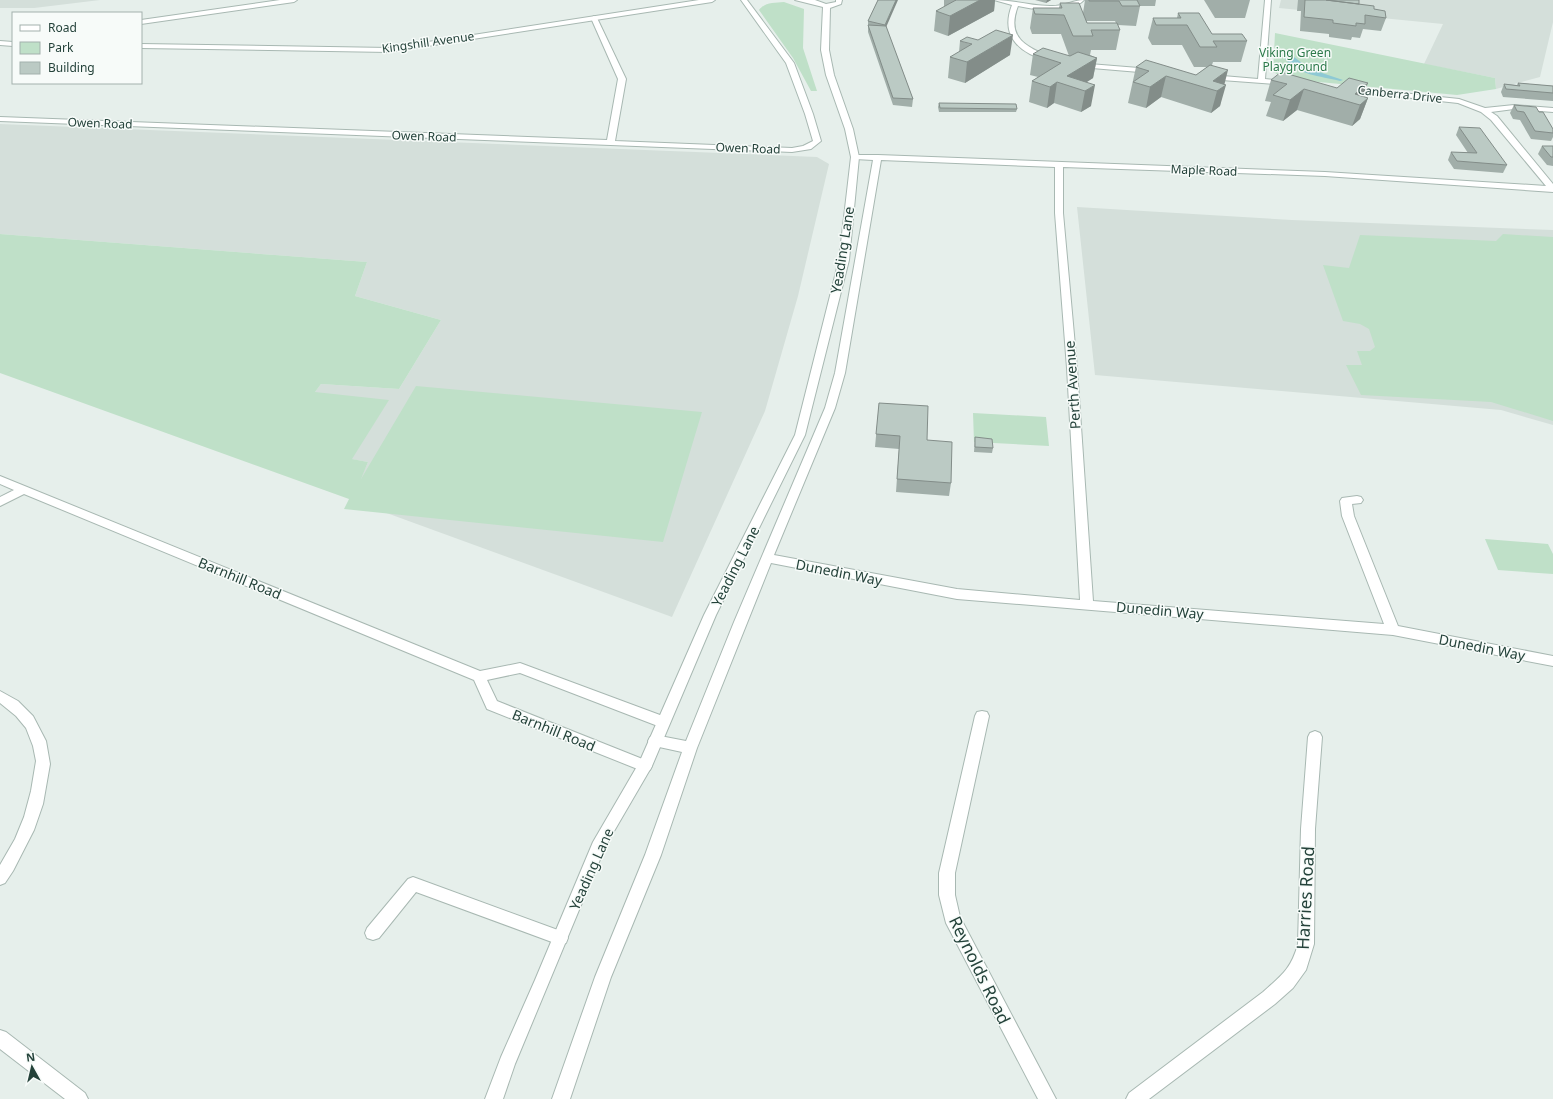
<svg xmlns="http://www.w3.org/2000/svg" width="1553" height="1099" viewBox="0 0 1553 1099" font-family="'Noto Sans',sans-serif">
<rect width="100%" height="100%" fill="#e6efeb"/>
<!-- built -->
<path fill="#d4dfda" d="M0 0H100L34 8H0Z
M1281 0H1553V22L1540 77 1496 89 1495 78 1424 64 1443 24 1279 8Z
M0 124 817 157 829 164 798 296 765 411 672 617 351 500 368 462 274 446 321 384 399 389 441 320 355 296 367 262 0 234Z
M1077 207 1292 220 1553 230V425L1501 410 1095 375Z"/>
<!-- green -->
<path fill="#bfe0c8" d="M784 2 804 9 803 48 817 91H811L793 58 759 10C765 2 774 3 784 2Z
M1275 33 1495 78 1496 89 1457 95 1287 79 1273 72Z
M0 234 367 262 355 296 441 320 399 389 321 384 315 392 389 400 352 459 368 462 361 479 416 386 702 412 663 542 344 509 349 499 0 373Z
M1503 234 1553 237V421L1491 402 1361 395 1346 365H1362L1357 351H1370L1375 347 1369 329 1360 324 1343 321 1323 265 1349 268 1360 235 1496 241Z
M973 413 1046 417 1049 446 974 442Z
M1485 539 1548 544 1553 554V574L1498 570Z"/>
<!-- water -->
<path fill="#8ec9d4" d="M1287 55 1294 57 1310 69 1343 80 1340 81C1321 76 1295 75 1284 57Z"/>
<g fill="none" stroke-linecap="round" stroke-linejoin="round">
<!-- minor casing -->
<g stroke="#a8b8b2" stroke-width="2">
<path id="minor" d="M280 0H297L294 2 141 24V20Z
M741 0H747L794 63 813 114 821 141 811 149 792 152 0 121V117L607 140 618 79 591 18 594 16 597 18 626 79 615 141 792 148 803 146 813 141 805 114 786 63Z
M994 0C1013 0 1031 6 1050 6 1063 7 1073 0 1084 0 1068 16 1038 10 1018 6 1006 37 1025 47 1051 57L1052 59 1048 61C1019 53 1000 36 1012 5Z
M1265 0H1271L1265 79 1286 81H1289V85L1208 79V75H1211L1258 79Z
M1077 63 1151 69 1155 71 1151 73 1080 67H1077Z
M1345 87 1459 99 1485 108 1514 105 1553 108V112L1514 109 1491 112 1497 116 1553 184V192L1325 176 1063 167V213L1077 368 1093 601 1384 624 1342 516 1340 501 1342 498 1357 496 1361 497 1363 500 1361 503 1352 504 1354 516 1398 626 1553 656V666L1393 635 957 599 771 563 697 748 661 855 611 977 570 1099H552L595 977 645 855 682 752 650 745 648 741 650 737 655 735 686 741 734 622 825 408 835 373 873 160 855 159H852V155H878L1325 172 1546 186 1491 120 1481 112 1458 103 1348 91H1345ZM881 160 1055 167V213L1067 368 1080 600 957 589 774 555 835 408 845 373Z
M0 476 480 671 520 663 668 718 670 722 668 726 663 728 520 673 487 680 497 701 650 762 652 766 650 770 645 772 640 770 487 709 474 680 24 494 0 506V497L14 490 0 484Z
M0 691 18 701 33 716 46 741 50 764 43 804 34 830 13 871 5 883 0 885V865L15 839 24 817 31 791 36 761 33 746 26 728 16 716 0 703Z
M982 711 987 712 989 716 955 873V895L960 917 1056 1099H1038L946 923 939 895V873L975 716 977 712Z
M1315 731 1320 733 1322 737 1315 829 1314 944 1306 970 1293 988 1275 1004 1149 1099H1126L1129 1093 1263 992C1282 975 1291 969 1298 944L1301 829 1308 737 1310 733Z
M413 877 566 933 568 938 566 943 560 945 416 892 379 938 373 940 367 938 365 933 367 928 408 879Z
M0 1030 6 1032 85 1093 88 1099H65L0 1049Z"/>
</g>
<!-- tertiary casing -->
<g stroke="#a8b8b2" stroke-width="2">
<path id="tertiary" d="M699 0H715L712 2 389 52 141 48V44L389 48Z
M795 0H815L826 4 836 2V0H842L841 4 830 8 829 50 834 75 853 129 859 157 849 260 805 435 716 615 652 766 606 845 515 1064 503 1099H485L501 1057 535 980 593 842 639 763 704 615 795 435 839 260 851 157 845 129 826 75 821 50 823 7Z
M0 41 13 42V46L0 45Z"/>
</g>
<!-- minor -->
<use href="#minor" fill="#fff" fill-rule="evenodd"/>
<!-- tertiary -->
<use href="#tertiary" fill="#fff" fill-rule="evenodd"/>
</g>
<!-- wall -->
<path fill="#a1aea9" fill-rule="evenodd" d="M878 0 886 27 913 99 912 107 893 105 868 32V21Z
M944 0H995L994 11 948 36 934 31 936 11 944 7Z
M1035 0H1051L1046 3Z
M1085 0H1156L1155 6H1140L1136 26 1118 25 1120 30 1116 50H1091L1090 55 1097 58 1093 78 1087 82 1091 106 1081 112 1054 103 1047 108 1029 102 1032 81 1038 77 1030 75 1033 54 1070 56H1071H1069L1061 34H1032L1030 28 1033 8H1059L1060 3 1083 13ZM1087 21H1115L1116 23H1087Z
M1204 0H1250L1245 18H1215Z
M1298 0H1359V4L1374 9 1386 18 1381 31 1363 29 1360 38 1352 37 1351 40 1329 37V34L1300 31 1301 11H1297Z
M1178 13 1212 34 1247 41 1241 62H1213L1212 65 1224 84 1220 106 1211 113 1161 97 1146 108 1128 103 1136 67 1196 75 1207 67H1194L1182 45H1152L1148 38 1153 18H1177Z
M960 41 1010 55 965 83 948 78 950 57 959 52Z
M1271 80 1363 97 1368 98 1360 119 1352 126 1297 110 1283 121 1266 116 1271 102 1265 101Z
M1518 83 1553 86V101L1503 97 1501 92 1504 84 1517 85Z
M939 103 1017 109 1016 112H939L938 107Z
M1514 105 1539 112 1553 129V137L1551 141 1531 139 1520 120 1513 119 1510 113Z
M1459 127 1507 165 1503 173 1454 169 1448 160 1451 152 1468 153 1456 135Z
M1542 146H1553V166L1547 165 1538 154Z
M879 403 927 440 951 483 949 496 896 492 899 449 875 447Z
M975 437 993 448 992 453 974 452Z"/>
<!-- shaded-wall -->
<path fill="#838d89" d="M896 0H898L884 32 885 25Z
M980 0H995L994 11 948 36 950 16Z
M1047 0H1051L1046 3Z
M1013 35 1010 55 965 83 967 62Z
M1097 58 1093 78 1077 88 1067 76Z
M1228 70 1224 86 1226 85 1220 106 1211 113 1217 91 1213 81Z
M1166 76 1161 97 1146 108 1150 87Z
M1057 82 1054 103 1047 108 1050 87Z
M1368 83 1360 104 1355 94Z
M1095 85 1091 106 1081 112 1085 91Z
M1304 89 1297 110 1283 121 1290 100Z
M1368 98 1360 119 1352 126 1360 105Z"/>
<!-- building -->
<path fill="#bbcac4" stroke="#838d89" d="M878 0H896L885 25 868 21Z
M955 0H980L950 16 936 11 956 0Z
M1089 0H1137L1140 6H1122L1119 1H1089Z
M1305 0H1326L1374 6V9L1385 11 1386 18 1365 15V24L1356 23V26L1333 23V20L1304 17Z
M1326 0H1359V4Z
M1060 3H1079L1087 23H1117L1120 30H1091L1093 36H1073L1064 15 1035 14 1033 8H1062Z
M1178 13H1199L1212 34H1242L1247 41H1213L1217 47H1200L1187 25H1156L1153 18H1181Z
M868 25 886 26 913 99 893 98Z
M996 30 1013 35 967 62 950 57 972 44 960 41 967 37 978 40Z
M1043 48 1070 56 1078 52 1097 58 1067 76 1095 85 1085 91 1057 82 1050 87 1032 81 1061 63 1033 54Z
M1146 60 1196 75 1210 65 1228 70 1213 81 1226 85 1217 91 1166 76 1150 87 1133 82 1149 71 1136 67Z
M1281 72 1337 88 1349 78 1368 83 1355 94 1368 98 1360 105 1304 89 1290 100 1273 95 1287 84 1271 80Z
M1518 83 1553 86V93L1506 89 1504 84 1520 86Z
M939 103 1016 104 1017 109 940 108Z
M1514 105 1536 107 1539 112H1543L1553 129V133L1535 131 1524 112 1517 111Z
M1459 127 1480 128 1507 165 1457 161 1451 152 1477 153Z
M1542 146H1553V157H1551Z
M879 403 928 406 927 440 952 442 951 483 897 479 900 436 876 434Z
M975 437 992 439 993 448 975 447Z"/>
<g text-anchor="middle" dominant-baseline="central" stroke-width="3" stroke-linejoin="round" paint-order="stroke">
<!-- far-street labels -->
<g font-size="12" fill="#24423a" stroke="#f7fbf9">
<text transform="translate(428 42) rotate(-8)">Kingshill Avenue</text>
<text transform="translate(1400 94) rotate(6)">Canberra Drive</text>
<text transform="translate(100 123) rotate(2)">Owen Road</text>
<text transform="translate(424 136) rotate(2)">Owen Road</text>
<text transform="translate(748 148) rotate(2)">Owen Road</text>
<text transform="translate(1204 170) rotate(2)">Maple Road</text>
</g>
<!-- far-park labels -->
<g font-size="12" fill="#2d7a4b" stroke="#f7fbf9">
<text x="1295" y="52">Viking Green<tspan x="1295" dy="14">Playground</tspan></text>
</g>
<!-- street labels -->
<g font-size="14" fill="#24423a" stroke="#f7fbf9">
<text transform="translate(842 250) rotate(-81)">Yeading Lane</text>
<text transform="translate(1072 385) rotate(-94)">Perth Avenue</text>
<text transform="translate(735 566) rotate(-63)">Yeading Lane</text>
<text transform="translate(839 572) rotate(11)">Dunedin Way</text>
<text transform="translate(240 578) rotate(22)">Barnhill Road</text>
<text transform="translate(1160 610) rotate(5)">Dunedin Way</text>
<text transform="translate(1482 647) rotate(11)">Dunedin Way</text>
<text transform="translate(554 730) rotate(22)">Barnhill Road</text>
<text transform="translate(591 869) rotate(-66)">Yeading Lane</text>
</g>
<!-- near-street labels -->
<g font-size="17" fill="#24423a" stroke="#f7fbf9">
<text transform="translate(1305 898) rotate(-87)">Harries Road</text>
<text transform="translate(980 970) rotate(64)">Reynolds Road</text>
</g>
</g>
<!-- legend -->
<rect x="12" y="12" width="130" height="72" fill="#f7fbf9" stroke="#a3b1ad"/>
<rect x="20" y="25" width="20" height="6" fill="#ffffff" stroke="#a3b1ad"/>
<text x="48" y="32" font-size="12" fill="#24423a">Road</text>
<rect x="20" y="42" width="20" height="12" fill="#bfe0c8" stroke="#a3b1ad"/>
<text x="48" y="52" font-size="12" fill="#24423a">Park</text>
<rect x="20" y="62" width="20" height="12" fill="#bbcac4" stroke="#a3b1ad"/>
<text x="48" y="72" font-size="12" fill="#24423a">Building</text>
<!-- north arrow -->
<g transform="translate(32 1067) rotate(352)" stroke="#f7fbf9" stroke-width="3" paint-order="stroke">
<path d="M0-3L7 15L0 10L-7 15Z" fill="#24423a"/>
<text y="-6" font-size="11" font-weight="bold" text-anchor="middle" fill="#24423a">N</text>
</g>
</svg>
